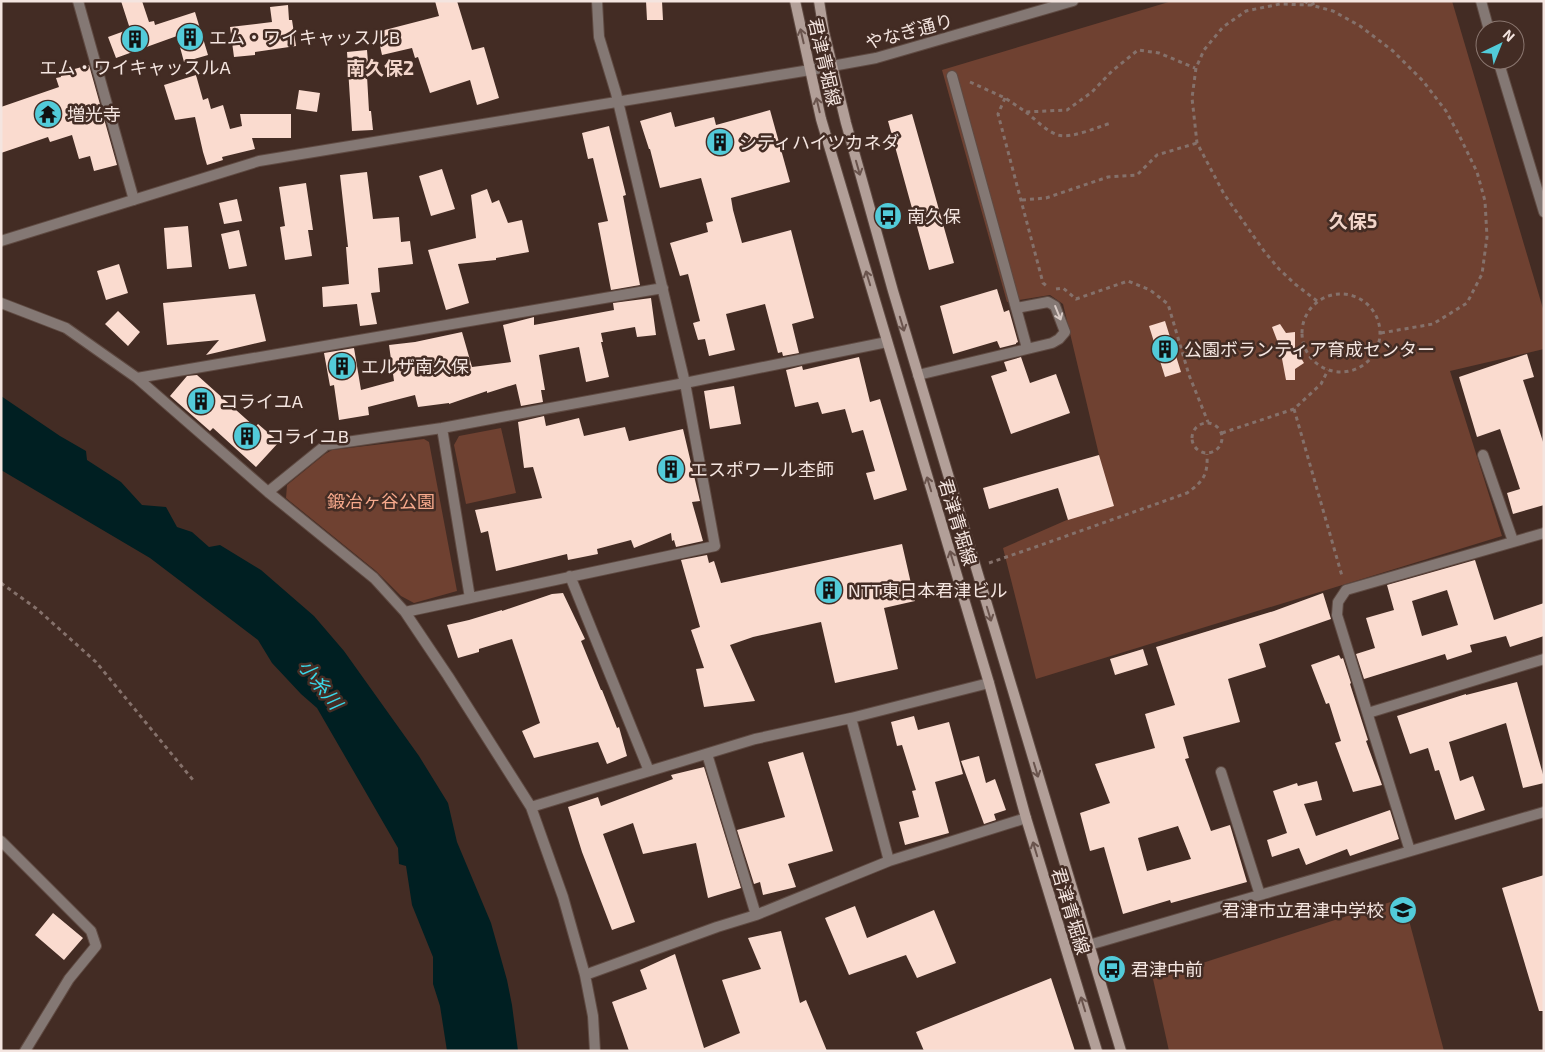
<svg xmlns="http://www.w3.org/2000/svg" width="1545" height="1052" viewBox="0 0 1545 1052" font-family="'Exo 2','Noto Sans JP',sans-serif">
<rect width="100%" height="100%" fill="#432c24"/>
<!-- green -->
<path fill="#6f4131" d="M1172 1H1452L1544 312V349L1450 371 1502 536 1036 679 1003 548 1110 501 1063 304 1050 295 1007 302 942 70Z
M501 428 516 493 466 504 454 445 459 436Z
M424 439 429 442 457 591 414 603 401 596 376 571 286 498 287 485 325 454 332 450Z
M1403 898 1444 1051H1169L1153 979Z"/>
<!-- water -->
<path fill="#001f22" d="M1 396 60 436 86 451 87 460 121 482 142 505 166 507 177 527 192 532 209 547 220 545 261 570 314 616 344 651 419 756 448 803 457 842 491 923 507 980 512 1005 518 1051H447L440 1006 433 984V957L412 905 406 866 399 864 398 848 317 708 301 694 272 663 258 640 150 558 1 470Z"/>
<!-- building -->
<path fill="#fadbcf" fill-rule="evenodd" d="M121 1H142L149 22 154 21 155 25 195 12 208 55 184 62 177 36 116 58 108 37 130 29Z
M435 1H457L472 50 484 47 499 98 477 105 470 80 430 93 418 57 415 58 412 48 382 55 377 32 439 16Z
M646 1H662L663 20H647Z
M288 5 289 20H292L296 46 255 52V55L234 57 230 27 272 22 270 7Z
M367 50 369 75 367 76 369 111H371L373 130 352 131 347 52Z
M89 65 117 165 94 171 90 156 79 159 72 135 50 142 48 137 1 153V107L59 87 56 78 61 77 60 73Z
M196 75 203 100 208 98 211 109 223 105 230 129 242 126 240 114H291V138H252L255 149 222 157 223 160 207 165 203 152 195 117 175 120 164 85Z
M299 90 320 93 317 112 296 109Z
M770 110 790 182 731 198 733 210 742 243 791 230 814 318 792 324 799 353 783 356 782 352 778 353 765 304 726 314 735 350 709 356 705 339 698 340 693 323 700 321 688 274 680 276 670 243 708 232 706 223 713 221 701 178 660 188 650 149H649L640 121 671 112 675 127 714 117 716 125Z
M912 114 954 263 929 270 888 121Z
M609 126 626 195 623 196 640 285 611 290 598 223 608 221 593 158 588 159 582 133Z
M442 169 455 209 431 216 419 176Z
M367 172 373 219 399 217 401 242 410 241 413 264 378 268 380 292 371 293 377 324 360 326 357 304 323 307 322 287 349 284 346 247H348L340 175Z
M306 183 313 230H308L312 256 285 260 280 227 285 226 279 187Z
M487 189 492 203 499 200 508 223 522 220 529 252 496 258V260L458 264 469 303 446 310 428 250 476 238 471 195Z
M237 199 242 221 224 224 219 203Z
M188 226 192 267 167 269 164 228Z
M239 230 247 266 229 269 221 234Z
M119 264 128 293 106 300 97 271Z
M997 289 1004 312 1009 310 1018 342 1016 343V344L1000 348 997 341 953 354 940 306Z
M255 294 266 341 206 355 219 340 167 345 163 303Z
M651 298 656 335 637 337 635 327 601 333 603 342H601L609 377 586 382 579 347 539 355 545 390H541L543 402 521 406 516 384 487 393V391L449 404V403L418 407 415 395 368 407 369 415 339 420 334 385 330 386 324 353 354 348 361 390 394 381 389 345 415 342 462 332 472 367 511 362 503 325 534 317V325L614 310 613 303Z
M118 311 140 332 128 346 105 324Z
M1165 321 1181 372 1165 377 1149 326Z
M1280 324 1286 333 1295 332V348L1304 363 1295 369V380H1286L1280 348 1272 327Z
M1527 354 1534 377 1523 380 1544 445V505L1513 514 1507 493 1520 489 1500 429 1477 437 1459 377Z
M859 357 870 402 880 399 907 490 874 500 866 473 875 471 863 430 852 433 845 409 822 414 818 402 795 407 786 370 802 366 803 370Z
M1021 357 1030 383 1056 374 1070 413 1011 434 991 376 1007 371 1004 362Z
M197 375 255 427 258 424 279 442 256 467 213 428 210 431 170 396 187 376Z
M734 386 741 424 710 429 704 391Z
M544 416 546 426 579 418 584 436 625 427 629 441 683 429 700 501 692 502 703 541 676 547 674 540 672 541 671 533 634 548 631 540 597 549 598 554 568 560 567 554 496 571 488 531 481 533 475 510 542 498 533 467 524 468 518 422Z
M1099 455 1114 506 1068 520 1058 488 989 509 983 488Z
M902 544 915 601 884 608 898 669 835 683 821 622 753 637 730 645 755 701 704 707 696 669 704 668 691 630 700 627 681 560 707 555 709 563 714 561 721 583Z
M1475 560 1494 620 1544 603V636L1510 647 1506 636 1470 645 1472 652 1447 660 1445 654 1364 679 1356 654 1375 648 1366 618 1394 610 1387 585ZM1447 590 1458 625 1422 636 1412 601Z
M563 593 585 639 581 641 601 690H602L617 728 619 727 627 756 607 764 598 742 534 758 522 731 540 723 512 639 479 649V652L458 658 447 625 469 620 502 610V611L552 594Z
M1323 593 1331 619 1259 644 1266 667 1228 679 1240 722 1183 737 1189 758 1185 759 1211 831 1230 825 1247 882 1171 903 1170 900 1123 914 1104 847 1090 851 1080 813 1110 803 1095 764 1155 748 1145 714 1175 705 1156 647 1274 611ZM1178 826 1191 859 1147 871 1138 838Z
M1143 649 1148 665 1115 675 1110 659Z
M1339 655 1341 659 1343 658 1351 683 1350 684 1368 740 1366 741 1382 785 1353 792 1335 743 1341 741 1329 703 1326 704 1311 665Z
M1517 682 1544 778V783L1523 788 1506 723 1449 742 1460 781 1473 776 1485 810 1455 820 1439 770 1435 771 1428 748 1410 754 1397 716 1466 694V695Z
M914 716 918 730 949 722 963 774 935 782 949 833 905 845 899 822 919 817 912 791 916 790 902 745 897 746 891 722Z
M803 752 833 851 788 864 796 887 763 895 760 882 754 884 737 830 785 817 768 762Z
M979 756 986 783 995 779 1006 810 994 814 996 820 984 824 961 761Z
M704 767 741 888 708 898 696 843 643 854 633 823 603 834 635 922 612 930 582 852 568 807 598 797 601 806 673 779 671 775Z
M1317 781 1322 800 1304 804 1316 836 1390 810 1399 839 1350 856 1347 849 1306 865 1299 848 1272 857 1267 840 1287 833 1273 791 1297 783 1298 786Z
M1544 875V1011H1539L1502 888Z
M855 906 867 938 934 910 956 963 917 978 906 955 849 975 825 918Z
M53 913 83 938 64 960 35 935Z
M781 931 800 1003 806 1000 827 1051H629L612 1002 647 989 640 970 675 954 704 1048 740 1033 722 980 761 969 748 938Z
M1051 978 1075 1051H924L916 1032Z"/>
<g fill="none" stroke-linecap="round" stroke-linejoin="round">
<!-- service casing -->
<g stroke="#5f4a42" stroke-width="12">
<path id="service" d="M952 76 1027 348
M918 375 1052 343 1059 339 1065 332 1055 306 1048 302 1016 308"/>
</g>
<!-- minor casing -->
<g stroke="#5f4a42" stroke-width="12">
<path id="minor" d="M78 1 134 200
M1 241 259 161 810 70
M1 303 66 328 137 378 268 492 374 578 405 612 448 676 531 807 563 897 585 975 593 1016 595 1051
M137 378 663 288
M442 428 470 598
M1483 455 1513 541
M268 492 326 445 442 428 685 383 887 342
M570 576 649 771
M405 612 715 546 685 383 616 93 599 37 597 1
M1368 713 1544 659
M851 718 889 861
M707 754 756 915
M1221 772 1260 895
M531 807 755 739 851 718 989 683
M1 841 91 931 96 946 69 979 25 1051
M1410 851 1337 615 1338 602 1346 590 1544 533
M1089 945 1544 812
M585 975 717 927 756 915 889 861 1026 818"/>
</g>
<!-- tertiary casing -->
<g stroke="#5f4a42" stroke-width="12">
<path id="tertiary" d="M1481 1 1489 30
M1498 60 1544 212
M810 70 876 58 1073 1"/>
</g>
<!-- secondary casing -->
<g stroke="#5f4a42" stroke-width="12">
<path id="secondary" d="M795 1 821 119 989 683 1026 818 1097 1051
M819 1 824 32 846 123 893 291 1121 1051"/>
</g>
<!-- path -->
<path stroke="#85716b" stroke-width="3" stroke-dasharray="4 4" stroke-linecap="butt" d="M1304 1 1311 5 1318 1
M970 82 1005 98 1026 112 1067 110 1092 92 1112 71 1138 50 1159 53 1195 68
M1005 98 998 114 1043 283 1048 287
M1026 112C1036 120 1046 131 1058 135 1071 139 1098 127 1111 123
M1022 200 1046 198 1108 177 1137 175 1157 155 1197 143
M1056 289 1063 288 1076 299 1128 281 1150 290 1168 304 1189 375 1208 422
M1302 333a39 39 0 1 1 78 0a39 39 0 1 1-78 0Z
M1317 301 1295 284 1279 269 1264 251 1224 194 1197 143 1192 98 1196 68 1204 50 1223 27 1246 11 1280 4 1311 5 1333 11 1360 26 1393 51 1423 81 1446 111 1460 137 1477 172 1485 201 1487 237 1482 274 1467 303 1433 324 1381 333
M1294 409 1342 576
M1192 438a15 15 0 1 1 30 0a15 15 0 1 1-30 0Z
M1222 433 1294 409 1321 384 1328 370
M989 563 1041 545 1187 493C1204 481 1208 474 1207 454
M1 583 37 609 96 662 193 780"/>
<!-- service -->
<use href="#service" stroke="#847874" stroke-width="10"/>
<!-- minor -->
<use href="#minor" stroke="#847874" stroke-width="10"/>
<!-- tertiary -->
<use href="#tertiary" stroke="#847874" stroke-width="10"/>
<!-- secondary -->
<use href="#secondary" stroke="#b29f98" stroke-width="10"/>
</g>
<!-- one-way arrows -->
<defs><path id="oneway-shaft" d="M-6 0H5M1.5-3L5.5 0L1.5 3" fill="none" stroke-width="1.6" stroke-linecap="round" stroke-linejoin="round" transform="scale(1.25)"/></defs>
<g stroke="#6a544d">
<use href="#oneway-shaft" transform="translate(802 36) rotate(-103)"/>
<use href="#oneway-shaft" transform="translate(818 105) rotate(-103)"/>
<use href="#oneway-shaft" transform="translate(858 168) rotate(74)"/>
<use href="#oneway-shaft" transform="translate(868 278) rotate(-107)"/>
<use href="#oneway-shaft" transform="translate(902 324) rotate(73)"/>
<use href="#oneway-shaft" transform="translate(929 484) rotate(-107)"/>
<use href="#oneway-shaft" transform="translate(952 558) rotate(-107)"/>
<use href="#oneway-shaft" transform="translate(989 614) rotate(73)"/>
<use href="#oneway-shaft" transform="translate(1036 770) rotate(73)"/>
<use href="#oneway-shaft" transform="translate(1035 849) rotate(-107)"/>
<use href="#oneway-shaft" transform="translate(1083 1004) rotate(-107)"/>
</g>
<use stroke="#d8cac5" href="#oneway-shaft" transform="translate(1058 313) rotate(68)"/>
<!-- icons -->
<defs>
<g id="building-disc" transform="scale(1.4375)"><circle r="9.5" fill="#52cbd9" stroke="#432c24"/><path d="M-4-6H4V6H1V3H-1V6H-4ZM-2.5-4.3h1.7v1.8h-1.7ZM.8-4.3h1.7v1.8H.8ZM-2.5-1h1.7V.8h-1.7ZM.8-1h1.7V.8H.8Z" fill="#111"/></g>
<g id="temple-disc" transform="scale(1.4375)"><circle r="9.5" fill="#52cbd9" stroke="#432c24"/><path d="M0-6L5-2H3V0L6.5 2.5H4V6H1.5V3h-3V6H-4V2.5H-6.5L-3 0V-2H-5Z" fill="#111"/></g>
<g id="bus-disc" transform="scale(1.4375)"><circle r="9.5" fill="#52cbd9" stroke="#432c24"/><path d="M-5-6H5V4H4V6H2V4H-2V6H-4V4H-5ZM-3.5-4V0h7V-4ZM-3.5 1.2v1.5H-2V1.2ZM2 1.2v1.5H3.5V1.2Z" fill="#111"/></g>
<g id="school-disc" transform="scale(1.4375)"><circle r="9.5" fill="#52cbd9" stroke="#432c24"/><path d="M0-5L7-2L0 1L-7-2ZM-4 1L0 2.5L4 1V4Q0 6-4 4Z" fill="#111"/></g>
</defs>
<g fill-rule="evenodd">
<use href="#building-disc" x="190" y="37"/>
<use href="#building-disc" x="135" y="39"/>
<use href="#temple-disc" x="48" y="114"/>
<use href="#building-disc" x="720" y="142"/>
<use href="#bus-disc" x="888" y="216"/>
<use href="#building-disc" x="1165" y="349"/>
<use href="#building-disc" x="342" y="366"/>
<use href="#building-disc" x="201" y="401"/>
<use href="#building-disc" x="247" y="436"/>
<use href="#building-disc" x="671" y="469"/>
<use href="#building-disc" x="829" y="590"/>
<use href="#school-disc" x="1403" y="910"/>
<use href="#bus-disc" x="1112" y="969"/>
</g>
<g text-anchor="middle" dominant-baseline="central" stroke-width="5" stroke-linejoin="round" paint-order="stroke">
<!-- street labels -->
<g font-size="18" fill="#f4e5e0" stroke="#432c24">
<text transform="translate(909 31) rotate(-15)">やなぎ通り</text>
<text transform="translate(825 62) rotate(77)">君津青堀線</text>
<text transform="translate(958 522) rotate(73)">君津青堀線</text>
<text transform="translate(1071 911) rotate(73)">君津青堀線</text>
</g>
<!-- poi labels -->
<g font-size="18" fill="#f4e5e0" stroke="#432c24" text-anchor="start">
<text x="209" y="37">エム・ワイキャッスルB</text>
<text x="135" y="67" text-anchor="middle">エム・ワイキャッスルA</text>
<text x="67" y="114">増光寺</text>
<text x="739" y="142">シティハイツカネダ</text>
<text x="907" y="216">南久保</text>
<text x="1184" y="349">公園ボランティア育成センター</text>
<text x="361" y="366">エルザ南久保</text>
<text x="220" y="401">コライユA</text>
<text x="266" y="436">コライユB</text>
<text x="690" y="469">エスポワール杢師</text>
<text x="848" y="590">NTT東日本君津ビル</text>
<text x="1384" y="910" text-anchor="end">君津市立君津中学校</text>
<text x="1131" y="969">君津中前</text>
</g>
<!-- park labels -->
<g font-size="18" fill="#f7a98c" stroke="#432c24">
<text x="381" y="501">鍛冶ヶ谷公園</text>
</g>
<!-- neighbourhood labels -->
<g font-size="19" font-weight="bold" fill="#f2d5ca" stroke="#432c24">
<text x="380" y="67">南久保2</text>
<text x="1353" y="220">久保5</text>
</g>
<!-- water labels -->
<g font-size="19" font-style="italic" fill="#3ad8e9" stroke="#432c24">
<text transform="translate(321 684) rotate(52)">小糸川</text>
</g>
</g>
<!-- border -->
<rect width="1545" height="1052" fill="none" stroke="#f4e5e0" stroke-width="5"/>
<!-- north arrow -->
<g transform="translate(1500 45) rotate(43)"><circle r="24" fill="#432c24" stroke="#8a766f"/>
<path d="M0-4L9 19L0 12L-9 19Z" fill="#52cbd9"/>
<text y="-8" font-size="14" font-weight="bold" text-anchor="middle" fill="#f4e5e0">N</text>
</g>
</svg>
